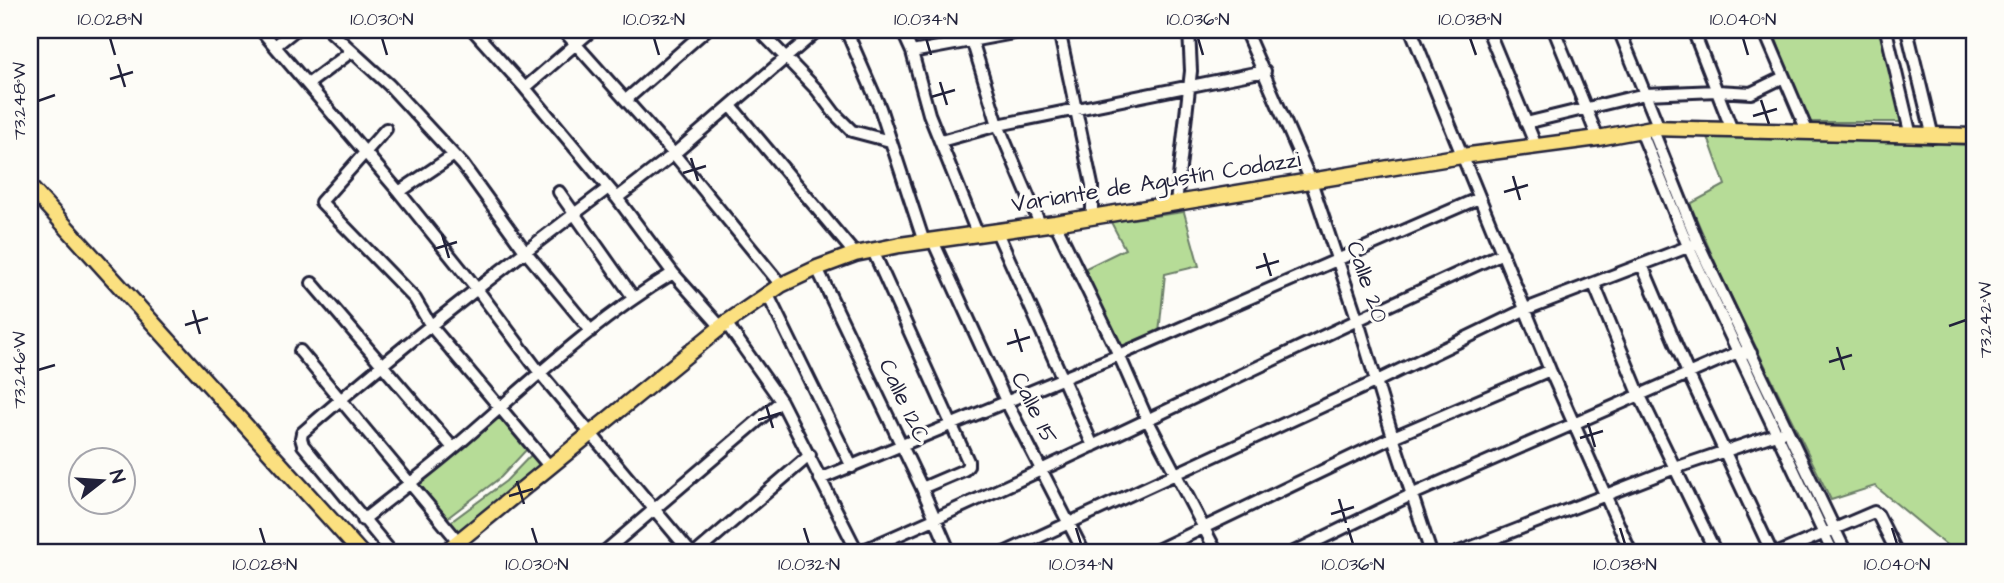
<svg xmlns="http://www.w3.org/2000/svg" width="2004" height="583" viewBox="0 0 2004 583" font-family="'Architects Daughter',sans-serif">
<rect width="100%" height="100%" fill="#fdfcf7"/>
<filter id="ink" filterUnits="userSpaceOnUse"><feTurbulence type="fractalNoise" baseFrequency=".0143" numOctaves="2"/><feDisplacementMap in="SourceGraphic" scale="14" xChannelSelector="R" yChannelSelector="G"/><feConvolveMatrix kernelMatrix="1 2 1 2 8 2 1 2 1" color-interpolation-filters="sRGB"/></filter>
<g filter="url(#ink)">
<!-- green -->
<path fill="#b6dc97" stroke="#6c7f69" stroke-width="2" d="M1879 30 1903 122H1810L1790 78 1773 31Z
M1708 137 1974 145V553H1956L1875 486 1831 500 1721 276 1690 204 1725 185Z
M1184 212 1199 266 1165 274 1159 333 1122 346 1084 269 1125 249 1111 222Z
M501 414 528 448 501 477 446 519 415 483Z
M533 453 543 464 457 535 448 524 506 481Z"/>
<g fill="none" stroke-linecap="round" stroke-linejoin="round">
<!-- minor casing -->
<g stroke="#22223b" stroke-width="16">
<path id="minor" d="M261 30 399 192 477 289 540 373 691 553
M329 30 389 85 463 165 525 251 591 331
M473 30 525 88 617 198 673 273 721 327
M563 30 674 154 781 285
M759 30 817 90 835 114 852 131 890 141
M846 30 880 108 924 242
M902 30 912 52 929 114 977 233
M1059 30 1092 185V217
M1245 30 1311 181 1357 318 1393 437 1431 553
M1411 30 1550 370 1631 553
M1488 30 1536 146
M1554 30 1598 138
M1619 30 1659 128
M1693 30 1732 130
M1764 30 1808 133
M1886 30 1911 136
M1907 30 1933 137
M972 40 998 125 1040 224
M275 46 295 30
M912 52 1029 30
M308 84 352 51
M525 88 592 30
M627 99 706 30
M731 106 855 254
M1526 123 1645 94 1717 91 1751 93 1784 77
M1652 128 1698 243 1846 553
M386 129 321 202 415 299 431 326 550 467
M1641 131 1688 246 1833 553
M941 141 998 125 1265 71
M399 192 454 155
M559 192 633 297
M617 198 674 154 818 30
M1176 203 1191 71 1189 30
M1055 223 1119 355 1148 421 1217 553
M996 230 1093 446
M933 241 1006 401 1084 553
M873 251 968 461V466L964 470 922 488
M1642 265 1688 373 1772 553
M817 268 922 488 950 553
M312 283 453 448
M1594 284 1640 396 1716 553
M767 293 852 467
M726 323 781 401 858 553
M300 351 468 553
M820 479 1119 355 1479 198
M363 520C394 495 426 472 456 446 526 386 593 321 673 273
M392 553 303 445 301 438 302 433C400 347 503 268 607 189
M603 553 781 401
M696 553 810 455
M857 553C1075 459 1286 350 1503 253
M1004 553 1377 381 1526 309 1698 243
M1151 553 1393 437 1550 370
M1292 553 1411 495 1738 352 1751 353
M1457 553 1675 468 1782 432
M1614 553 1629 548
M1778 553 1874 512 1878 515 1897 553"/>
</g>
<!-- major casing -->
<g stroke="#22223b" stroke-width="19">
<path id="major" d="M30 187 361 553
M444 553 726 323 781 285 817 268 855 254 900 245 1055 223 1462 156 1598 138 1652 128 1974 136"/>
</g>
<!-- minor -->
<use href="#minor" stroke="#fdfcf7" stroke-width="10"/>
<!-- major -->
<use href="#major" stroke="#fbe080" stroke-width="14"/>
</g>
</g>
<!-- ticks -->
<path fill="none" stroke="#22223b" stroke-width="2.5" d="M110 38 115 55M382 38 387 55M654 38 659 55M926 38 931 55M1198 38 1203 55M1470 38 1476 55M1743 38 1748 55M118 64 125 87M110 79 133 72M940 82 947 105M931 97 955 90M1761 100 1769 124M38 101 55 95M1753 116 1777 109M691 158 698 181M683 173 706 166M1513 176 1520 200M1504 192 1528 185M442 234 449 258M434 249 457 242M1264 253 1271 276M1256 268 1279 261M193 310 200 334M185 325 208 318M1949 326 1966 320M1015 329 1022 352M1007 344 1030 337M1837 347 1844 370M1829 362 1852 355M38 370 55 365M766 405 773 428M758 420 781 413M1588 423 1595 447M1580 438 1603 431M517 481 524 504M509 496 533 489M1339 499 1346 523M1331 514 1354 507M260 528 265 544M532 528 537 544M804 528 809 544M1076 528 1081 544M1348 528 1353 544M1620 528 1625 544M1892 528 1897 544"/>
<g text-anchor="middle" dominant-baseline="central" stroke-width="6" stroke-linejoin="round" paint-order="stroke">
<!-- street labels -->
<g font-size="23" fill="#22223b" stroke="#fdfcf7">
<text transform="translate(1156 182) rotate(-9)">Variante de Agustín Codazzi</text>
<text transform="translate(1367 282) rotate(71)">Calle 20</text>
<text transform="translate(904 401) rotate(65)">Calle 12C</text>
<text transform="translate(1034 408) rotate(64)">Calle 15</text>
</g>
</g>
<!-- margin -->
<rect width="2004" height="583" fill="none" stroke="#fdfcf7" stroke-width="77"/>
<!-- north arrow -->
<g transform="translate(102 481) rotate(73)"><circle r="33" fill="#fdfcf7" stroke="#a5a5ac" stroke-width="2"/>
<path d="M0-5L12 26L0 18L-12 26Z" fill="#22223b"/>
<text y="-10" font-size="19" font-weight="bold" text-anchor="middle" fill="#22223b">N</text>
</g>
<rect x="38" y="38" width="1928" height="506" fill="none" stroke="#22223b" stroke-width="2.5"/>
<g font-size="18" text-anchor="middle" fill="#22223b">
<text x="110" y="25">10.028°N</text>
<text x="382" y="25">10.030°N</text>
<text x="654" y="25">10.032°N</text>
<text x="926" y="25">10.034°N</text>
<text x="1198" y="25">10.036°N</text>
<text x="1470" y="25">10.038°N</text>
<text x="1743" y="25">10.040°N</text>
<text transform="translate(19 101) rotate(-90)" y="6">73.248°W</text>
<text transform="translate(1985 320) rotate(-90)" y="6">73.242°W</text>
<text transform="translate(19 370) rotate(-90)" y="6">73.246°W</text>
<text x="265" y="570">10.028°N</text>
<text x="537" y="570">10.030°N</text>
<text x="809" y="570">10.032°N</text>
<text x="1081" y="570">10.034°N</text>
<text x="1353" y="570">10.036°N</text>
<text x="1625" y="570">10.038°N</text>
<text x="1897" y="570">10.040°N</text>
</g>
</svg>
